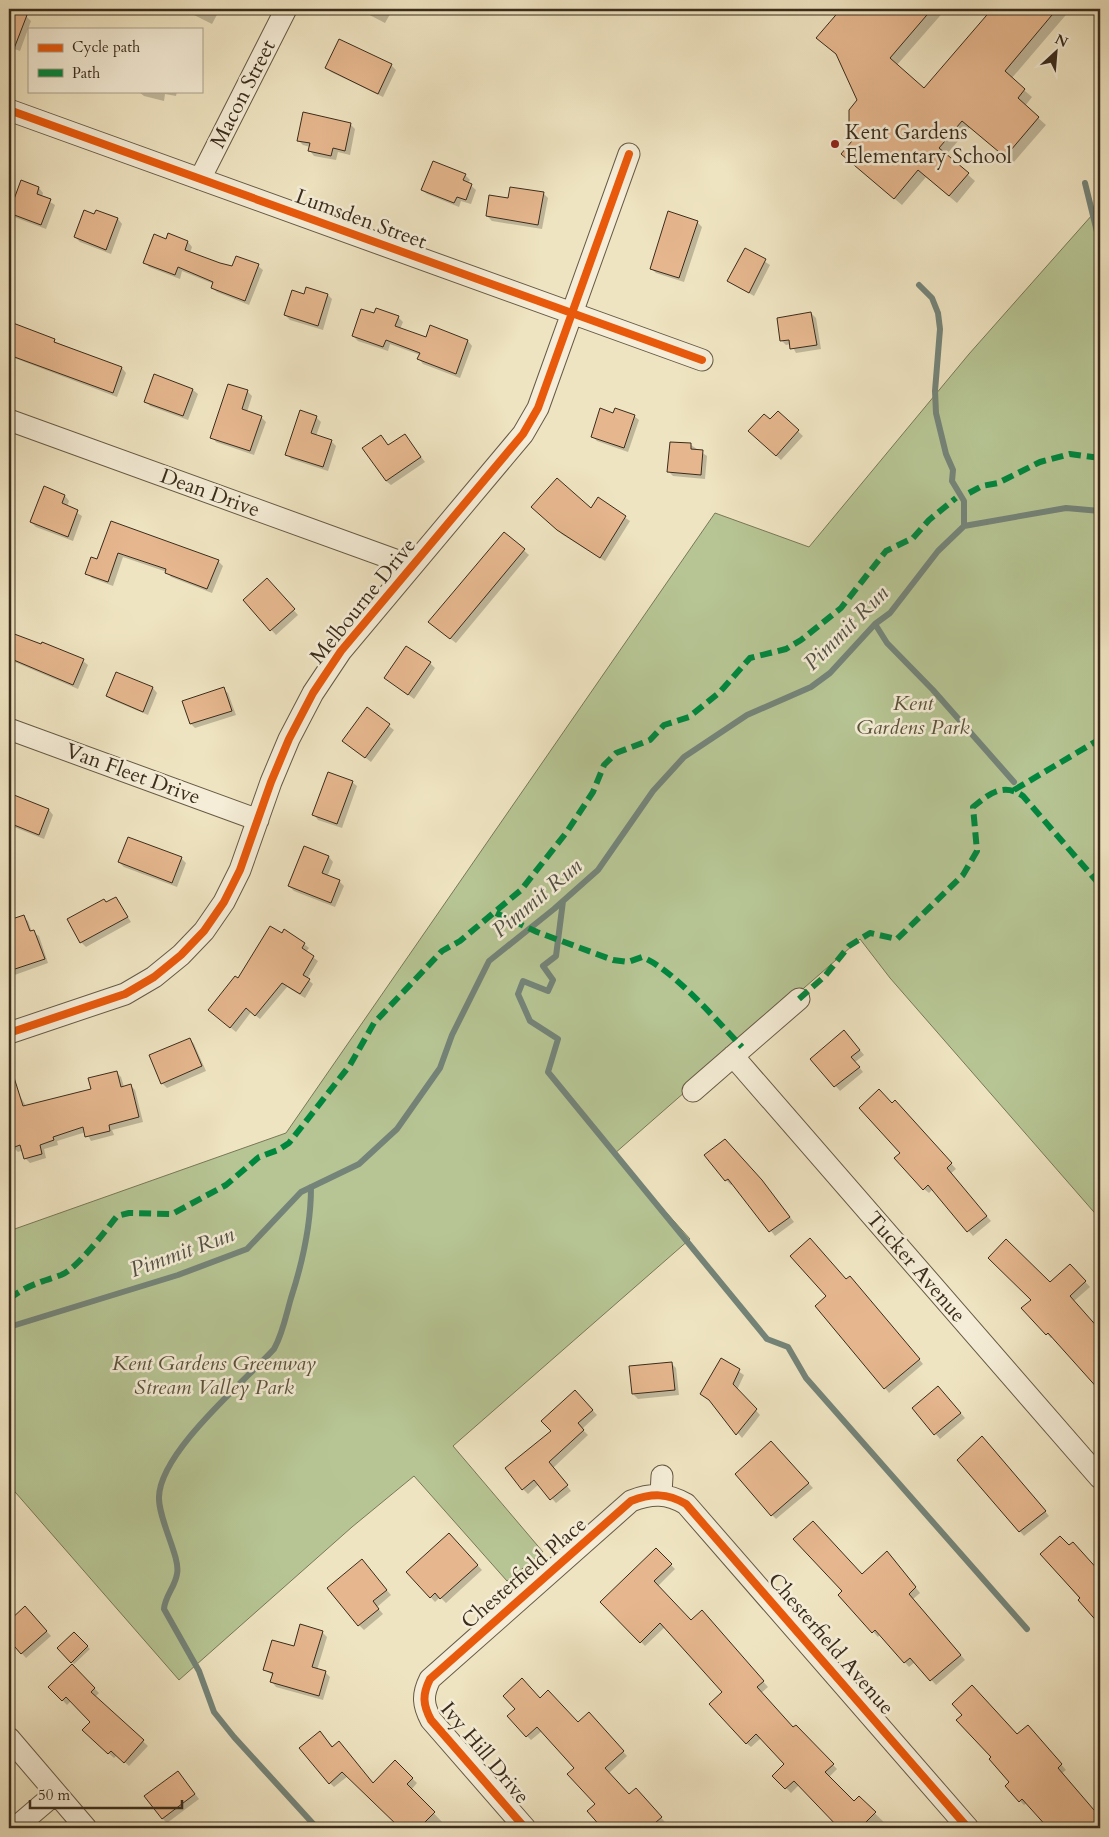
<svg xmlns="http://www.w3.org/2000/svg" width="1109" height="1837" viewBox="0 0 1109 1837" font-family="Cardo,serif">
<rect width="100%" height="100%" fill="#efe4c1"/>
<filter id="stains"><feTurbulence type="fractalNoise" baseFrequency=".004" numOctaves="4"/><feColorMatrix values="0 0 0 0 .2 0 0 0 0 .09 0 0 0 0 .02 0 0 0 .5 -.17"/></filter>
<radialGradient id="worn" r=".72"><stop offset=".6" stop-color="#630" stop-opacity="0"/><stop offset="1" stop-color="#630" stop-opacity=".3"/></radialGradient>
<!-- green -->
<path fill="#b7c594" stroke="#787858" d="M1100 206V1219L890 978 860 939 614 1154 690 1239 453 1446 543 1552 507 1581 414 1476 352 1527 179 1680 9 1485V1231L286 1133 715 513 809 547 969 354Z"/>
<!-- shadow -->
<path fill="#0003" d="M9 9 26 16 31 21 20 51 9 47Z
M182 9H220L212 24Z
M358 9H393L385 23Z
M830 9H946L896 66 924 90 994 9H1071L1011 79 1032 97 1025 106 1046 125 1013 163 970 127 946 155 975 181 957 203 926 177 902 205 850 161 858 100 838 56 825 45 836 16Z
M391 65 396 70 383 97 331 72 327 68Z
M177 91 176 96 165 94 164 101 144 96 139 92Z
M350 124 355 129 350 155 338 152 336 160 314 156 310 151V147L303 145 298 140Z
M465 175 470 180 468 183 476 190 471 204 461 201 459 207 427 194 422 190Z
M22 181 39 188 43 193 42 197 55 205 46 229 14 217 10 212Z
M543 193 548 198 542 229 492 221 487 216 509 199Z
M95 216 118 219 122 224 111 254 80 242 75 237Z
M697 222 702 227 684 282 656 273 651 268Z
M169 235 188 242 192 247 190 253 233 268 258 266 263 270 249 305 217 292 212 288 214 284 182 271 180 279 149 267 145 262 166 241Z
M746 249 770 265 754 296 729 281Z
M304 295H328L332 299 323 330 290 320 285 315Z
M811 313 816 318 821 349 796 353 791 344 786 345 781 340Z
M375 315 398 317 403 322 400 329 426 338 431 327 468 341 472 346 460 378 423 364 419 359 420 355 390 344 388 351 358 341 353 336Z
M9 324 122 368 126 373 117 397 9 356Z
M155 376 193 390 198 394 188 420 150 406 146 401Z
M247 391 252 396 247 412 261 417 266 422 254 455 216 442 212 437Z
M778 413 803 436 781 460 754 436Z
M614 414 634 416 639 420 628 452 597 441 592 436Z
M316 417 321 422 316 436 331 441 336 446 328 471 291 459 287 454Z
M381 437 389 446 409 441 425 462 391 485 386 481Z
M691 445 707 456 705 479 673 476 669 472Z
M9 488 12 491 9 501Z
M45 488 65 496 69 501 67 507 82 516 73 541 36 527 31 522Z
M598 499 630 521 605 561 563 535 537 512 591 510Z
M111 523 218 561 223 566 212 593 171 577 167 572 123 557 113 586 92 578 87 573 98 561Z
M504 533 529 555 456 643 434 626Z
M271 585 298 615 276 635 244 600Z
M9 633 83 661 88 665 78 689 10 660 9 665Z
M430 663 435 668 414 699 386 678Z
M117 673 153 688 157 693 148 715 112 700 107 696Z
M223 689 228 693 236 715 195 728 191 724Z
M367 709 394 730 371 762 349 745Z
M352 782 357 786 342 828 318 820 314 815Z
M11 795 49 810 53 815 44 839 9 825Z
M304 847 329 857 333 862 327 877 339 881 344 886 335 907 294 891 289 886Z
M181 858 186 863 177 887 124 867 119 862Z
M116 898 131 922 86 947 81 942 107 903Z
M23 917 28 921 32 932 39 936 48 963 9 977V922Z
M304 944 309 948 306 952 318 961 307 979 313 984 305 998 287 987 260 1019 251 1012 236 1032 214 1014 238 980Z
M849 1037 864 1055 855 1062 863 1072 840 1091 812 1059Z
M190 1039 194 1044 206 1071 167 1088 162 1083Z
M116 1072 121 1077 124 1087 131 1086 135 1090 143 1122 112 1130 114 1135 91 1141 86 1132 57 1141 58 1145 44 1149 46 1158 30 1163 25 1158 23 1150 18 1152 13 1147 9 1134V1100L20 1096 26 1106 92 1090Z
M892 1105 900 1106 956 1169 950 1174 991 1221 973 1236 933 1189 929 1193 924 1189 902 1153Z
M706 1156 766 1186 794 1222 775 1236 733 1183 731 1185 726 1180Z
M1070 1265 1090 1287 1074 1301 1095 1325 1100 1320V1390L1053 1337 1051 1338 1023 1308Z
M854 1282 923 1364 889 1393 885 1388Z
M721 1360 744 1375 737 1390 760 1415 742 1438 713 1403 701 1394Z
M671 1363 676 1368 679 1395 638 1399 633 1394Z
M938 1387 965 1418 940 1439 914 1408Z
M575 1391 597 1415 582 1429 588 1435 553 1468 571 1491 556 1503 539 1484 528 1494 523 1489Z
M987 1442 1049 1516 1024 1536 958 1460Z
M776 1448 813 1488 776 1519 772 1515Z
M449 1535 482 1570 446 1603 440 1597 435 1602 408 1572Z
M1069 1547 1078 1548 1100 1573V1623L1042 1554Z
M656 1550 675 1569 657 1587 691 1622 706 1617 768 1687 761 1693 794 1729 796 1726 837 1769 828 1778 854 1803 859 1798 890 1828H842L799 1785 791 1793 774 1776 786 1765 761 1738 751 1747 746 1743 723 1692 665 1627 645 1646 602 1602Z
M892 1557 920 1593 913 1599 965 1660 936 1685 915 1662 909 1667 880 1634 878 1637 839 1595Z
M366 1566 391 1595 377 1607 383 1614 364 1630 359 1625Z
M25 1608 51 1636 26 1658 9 1639V1622Z
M322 1632 327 1637 317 1670 325 1672 330 1677 323 1700 276 1687 272 1682 274 1676 265 1670 294 1647Z
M74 1633 90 1649 72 1666 99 1693 95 1697 148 1746 129 1766 117 1755 114 1758 89 1735 92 1722 71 1701 67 1705 50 1687 74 1664 59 1648Z
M540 1699 578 1724 594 1719 627 1756 609 1773 629 1795 641 1794 670 1828H604L589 1811 597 1805 576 1768 542 1731 531 1740 527 1736Z
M1033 1731 1066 1770 1062 1773 1100 1818V1828H1049L1027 1803 1024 1805 1020 1801 1011 1782 1018 1736Z
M324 1738 373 1784 395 1762 417 1783 411 1790 448 1828H401L348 1776 334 1787 330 1783Z
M178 1772 199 1799 167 1823 162 1818Z"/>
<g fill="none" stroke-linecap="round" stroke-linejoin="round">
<!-- stream -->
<path stroke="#748479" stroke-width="6" d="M1085 183 1100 244
M919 285 932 298 938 313 940 329 935 391 936 413 946 454 953 470 952 481 964 501V526
M875 624 887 643 933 690 1014 782
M563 901 556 956 543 966 553 980 548 991 523 981 518 994 530 1021 558 1039 548 1072 767 1339 788 1347 806 1378 1027 1629
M311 1187C311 1226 303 1261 291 1298 286 1315 283 1333 274 1349 244 1382 160 1452 159 1497 158 1519 181 1558 177 1574 175 1587 165 1596 164 1609L199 1671 214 1712 234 1737 317 1828
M9 1327 178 1275 247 1249 301 1192 359 1164 397 1129 440 1068 452 1035 489 961 554 909 598 870 653 791 684 757 747 715 811 687 830 673 875 624 890 613 938 551 964 526 1066 508 1100 511"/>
</g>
<!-- building -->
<path fill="#e6b78e" stroke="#3a2c1c" d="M9 9 27 15 10 59H9Z
M841 9H932L890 58 924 88 992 9H1057L1005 71 1025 89 1018 98 1039 117 1005 157 962 121 939 148 969 173 949 196 918 170 894 199 841 154 852 141 847 135 849 129V110L857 100 836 54 816 38Z
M339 39 392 64 378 94 325 68Z
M303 112 351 123 345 151 333 148 331 156 308 151 310 143 297 141Z
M433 161 466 174 463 180 472 184 466 200 457 197 454 203 421 190Z
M21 180 39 187 37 194 51 199 41 225 9 213Z
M510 187 544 192 538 225 486 216 489 195 508 198Z
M84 210 94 214 96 210 118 218 106 250 74 237Z
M668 211 698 221 679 278 650 269Z
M168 233 188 241 185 250 220 263 232 266 236 256 259 264 245 301 211 288 213 282 178 267 175 275 143 263 154 234 166 239Z
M745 248 766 259 749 293 727 281Z
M306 287 328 294 318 326 284 315 292 290 304 294Z
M376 308 399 316 395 326 426 337 430 325 468 340 456 374 417 359 420 353 386 340 383 347 352 336 361 309 374 313Z
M811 312 817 345 790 349 789 340 780 341 777 318Z
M13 323 55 339 54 342 122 367 113 393 9 355V334Z
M154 374 193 389 183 416 144 402Z
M228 384 248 390 242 409 262 416 250 451 210 438Z
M600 408 613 413 615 408 635 415 624 448 591 437Z
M300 410 317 416 311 433 332 440 323 467 285 455Z
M778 411 799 430 776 456 748 431 764 414 770 419Z
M405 434 421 457 386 481 362 448 381 435 388 445Z
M670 442 691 443V449L703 450 701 475 667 472Z
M557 478 591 508 598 497 626 516 600 558 557 530 531 507Z
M44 486 65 495 62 503 78 510 68 537 30 522Z
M111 521 219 560 207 589 165 573 166 569 118 553 108 582 85 574 91 557 97 559Z
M504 532 525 549 450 639 428 622Z
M267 578 295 609 270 631 243 600Z
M9 632 41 644 42 642 84 659 73 685 9 658Z
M406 646 431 662 408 695 384 678Z
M116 672 153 687 143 712 106 696Z
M224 687 232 711 190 724 182 701Z
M367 707 390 724 365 758 342 741Z
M328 772 353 781 337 824 312 815Z
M9 793 49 809 39 835 9 823Z
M128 837 182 857 172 883 118 862Z
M304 846 329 856 322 873 340 880 331 903 288 886Z
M116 897 128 917 80 943 67 919 104 899 106 902Z
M24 915 30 931 34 930 45 959 9 971V920Z
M270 926 282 933 284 929 305 943 302 948 314 956 303 975 310 979 300 994 282 983 255 1016 246 1008 230 1028 208 1010 235 976 238 978Z
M844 1030 860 1050 851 1057 860 1067 834 1087 810 1059Z
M190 1038 202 1066 161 1084 149 1055Z
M12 1071 23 1106 91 1089 88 1078 117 1071 121 1087 131 1084 139 1117 109 1125 110 1131 85 1137 83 1127 53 1137 54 1140 40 1145 42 1154 24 1159 20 1145 12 1148 9 1138V1072Z
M879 1089 892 1103 895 1100 952 1163 947 1168 987 1216 967 1232 928 1185 923 1190 894 1158 900 1153 859 1108Z
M725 1139 762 1180 790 1217 769 1232 728 1179 725 1181 704 1155Z
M810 1238 846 1279 850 1276 920 1359 884 1389 815 1306 826 1296 790 1256Z
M1006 1239 1050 1282 1070 1264 1086 1281 1070 1296 1100 1330V1391L1048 1333 1046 1335 1021 1308 1031 1300 988 1258Z
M721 1358 740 1369 733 1384 757 1409 736 1435 709 1400 700 1394Z
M672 1362 675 1390 632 1394 629 1366Z
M938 1386 961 1413 934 1435 912 1408Z
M575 1390 593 1410 578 1423 584 1430 549 1462 568 1485 550 1500 534 1480 522 1490 505 1468 551 1431 541 1421Z
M982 1436 1046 1511 1019 1532 957 1460Z
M771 1441 809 1483 771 1516 735 1474Z
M813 1521 862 1574 887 1551 916 1587 909 1594 961 1655 930 1681 910 1658 904 1663 875 1630 872 1633 838 1595 842 1591 793 1539Z
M449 1533 478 1565 440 1599 435 1593 430 1598 406 1572Z
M1060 1536 1069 1545 1073 1542 1100 1572V1625L1078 1600 1080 1598 1040 1554Z
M656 1548 672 1564 654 1581 691 1620 702 1610 764 1681 757 1687 793 1727 796 1725 834 1764 825 1772 854 1801 859 1796 876 1812 860 1828H839L794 1781 785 1789 772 1776 784 1764 756 1734 746 1744 709 1704 722 1692 660 1623 640 1643 600 1602Z
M362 1559 387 1590 373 1601 379 1609 358 1626 327 1588Z
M25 1606 47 1631 21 1654 9 1640V1621Z
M300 1624 323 1631 312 1667 326 1671 319 1696 270 1682 273 1673 263 1670 272 1640 294 1646Z
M74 1632 88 1646 71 1663 57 1648Z
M72 1664 95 1688 91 1692 144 1740 124 1763 111 1751 108 1754 82 1730 90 1722 66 1697 62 1701 48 1687Z
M522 1678 540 1698 548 1690 578 1722 589 1712 624 1751 605 1768 629 1794 636 1788 662 1817 649 1828H602L587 1811 595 1804 567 1774 574 1768 537 1727 526 1737 507 1716 515 1709 503 1696Z
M972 1685 1017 1734 1028 1725 1062 1764 1058 1768 1100 1817V1828H1048L1022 1799 1019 1802 1005 1786 1009 1782 989 1759 991 1757 956 1720 962 1715 952 1704Z
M320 1731 332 1747 339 1741 373 1783 395 1760 413 1778 407 1784 435 1812 419 1828H400L342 1772 329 1784 299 1748Z
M178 1771 195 1794 162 1819 144 1796Z"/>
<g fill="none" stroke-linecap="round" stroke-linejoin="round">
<!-- street casing -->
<g stroke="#675a45" stroke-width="23">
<path id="street" d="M9 110 702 360
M200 179 286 9
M9 420 412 566
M9 729 258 820
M9 1033 125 994 154 977 181 955 204 931 224 902 240 870 271 782 289 739 313 693 341 651 523 434 538 408 629 154
M733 1056 1100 1478
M693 1091 799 999
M661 1494 662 1476
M9 1738 86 1828
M15 1828 56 1793
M525 1828 431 1720C423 1705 422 1695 430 1679L631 1501C652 1493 667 1493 686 1504L968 1828"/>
</g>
<!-- street -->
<use href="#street" stroke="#f5edd7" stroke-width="21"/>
<!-- quiet -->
<path stroke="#00873e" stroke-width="6" stroke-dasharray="12 6" stroke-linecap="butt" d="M969 493 982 486 998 483 1040 462 1070 454 1100 458
M1014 790 1100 739
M496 913 537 932 613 960 628 962 642 957C673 969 718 1022 742 1047
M799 999 825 976 849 946 870 933 897 939 963 875 977 851 973 807C989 794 1003 782 1023 796L1100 885
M9 1299C27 1285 41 1282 61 1275 77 1269 106 1230 117 1216L129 1213 172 1214 226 1185 259 1157 278 1150 289 1143 350 1065 374 1023 442 951 460 941 521 890 566 833 593 792 604 765 616 753 650 740 664 725 689 717 720 692 750 658 786 649 801 640 841 608 886 551 913 538 929 520 956 498"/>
<!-- cycleway casing -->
<g stroke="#f5edd7" stroke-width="11">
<path id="cycleway" d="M9 110 702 360
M9 1033 125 994 154 977 181 955 204 931 224 902 240 870 271 782 289 739 313 693 341 651 523 434 538 408 629 154
M525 1828 431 1720C423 1705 422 1695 430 1679L631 1501C652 1493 667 1493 686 1504L968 1828"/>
</g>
<!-- cycleway -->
<use href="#cycleway" stroke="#e8590c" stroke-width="8"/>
</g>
<!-- markers -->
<circle fill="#8f2418" stroke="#f5edd7" stroke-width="2" cx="835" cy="144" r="5"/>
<g text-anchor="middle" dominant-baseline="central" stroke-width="5" stroke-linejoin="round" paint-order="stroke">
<!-- street labels -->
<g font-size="21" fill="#3a2c1c" stroke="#f5edd7">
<text transform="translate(243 94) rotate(-63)">Macon Street</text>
<text transform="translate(361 219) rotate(20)">Lumsden Street</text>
<text transform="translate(210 493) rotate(20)">Dean Drive</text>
<text transform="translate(363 601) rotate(-51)">Melbourne Drive</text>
<text transform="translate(133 774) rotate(20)">Van Fleet Drive</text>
<text transform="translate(916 1267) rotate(49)">Tucker Avenue</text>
<text transform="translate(524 1573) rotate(-41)">Chesterfield Place</text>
<text transform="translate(831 1644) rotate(49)">Chesterfield Avenue</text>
<text transform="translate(485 1753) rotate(50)">Ivy Hill Drive</text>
</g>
<!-- poi labels -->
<g font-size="21" fill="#3a2c1c" stroke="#f5edd7" text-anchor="start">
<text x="845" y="132">Kent Gardens<tspan x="845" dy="24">Elementary School</tspan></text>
</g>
<!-- park labels -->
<g font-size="21" font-style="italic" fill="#59523a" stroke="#f5edd7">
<text x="913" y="703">Kent<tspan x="913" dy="24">Gardens Park</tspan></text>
<text x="214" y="1363">Kent Gardens Greenway<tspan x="214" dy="24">Stream Valley Park</tspan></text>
</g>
<!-- water labels -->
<g font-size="22" font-style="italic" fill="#525043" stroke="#f5edd7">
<text transform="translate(846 628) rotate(-45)">Pimmit Run</text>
<text transform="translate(537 898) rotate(-40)">Pimmit Run</text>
<text transform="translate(182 1252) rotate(-20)">Pimmit Run</text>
</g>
</g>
<!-- margin -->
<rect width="1109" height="1837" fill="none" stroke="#efe4c1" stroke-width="30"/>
<rect x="10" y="10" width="1089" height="1817" fill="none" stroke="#3a2c1c" stroke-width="2.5"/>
<rect x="15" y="15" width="1079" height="1807" fill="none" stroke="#3a2c1c"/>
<!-- legend -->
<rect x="28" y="28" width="175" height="65" fill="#f5edd7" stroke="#aaa08c"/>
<rect x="38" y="44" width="25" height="8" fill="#e8590c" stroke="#aaa08c"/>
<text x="72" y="52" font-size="15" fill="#3a2c1c">Cycle path</text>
<rect x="38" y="69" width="25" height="8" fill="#00873e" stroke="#aaa08c"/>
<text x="72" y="78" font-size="15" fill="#3a2c1c">Path</text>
<!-- north arrow -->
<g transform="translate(1056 52) rotate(26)" stroke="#f5edd7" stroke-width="4" paint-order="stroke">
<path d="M0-4L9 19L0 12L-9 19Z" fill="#3a2c1c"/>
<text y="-8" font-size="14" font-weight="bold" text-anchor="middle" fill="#3a2c1c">N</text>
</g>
<!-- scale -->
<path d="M30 1800v8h152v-8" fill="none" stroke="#3a2c1c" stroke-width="2.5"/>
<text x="38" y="1800" font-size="15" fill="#3a2c1c" stroke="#f5edd7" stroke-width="4" paint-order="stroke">50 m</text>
<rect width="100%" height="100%" filter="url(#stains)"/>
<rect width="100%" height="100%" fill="url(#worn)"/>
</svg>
